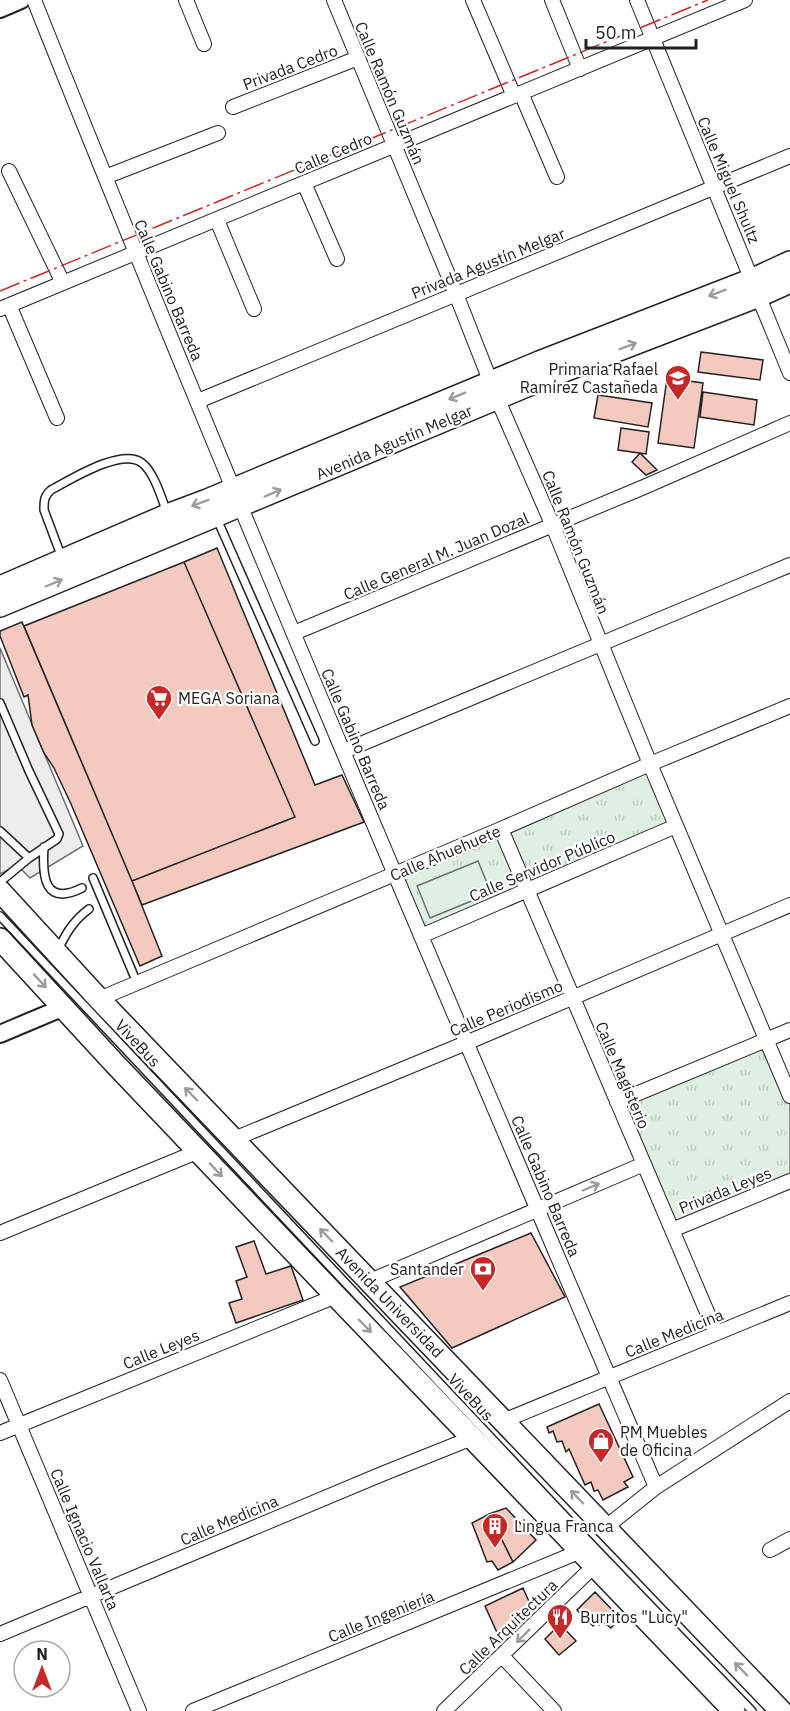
<svg xmlns="http://www.w3.org/2000/svg" width="790" height="1711" viewBox="0 0 790 1711" font-family="'IBM Plex Sans',sans-serif">
<defs>
<pattern id="grass-tufts" width="24" height="20" patternUnits="userSpaceOnUse" patternTransform="scale(1.5)"><rect width="24" height="20" fill="#e0efe3"/><path d="M3 7l-1-3M5 7V3M7 7l1-3M15 17l-1-3M17 17v-4M19 17l1-3" fill="none" stroke="#c0cdc2"/></pattern>
</defs>
<rect width="100%" height="100%" fill="#fff"/>
<!-- grass -->
<path fill="url(#grass-tufts)" stroke="#6f6f6f" stroke-width="1.5" d="M650 764 676 826 421 936 394 875Z
M767 1040 790 1096V1181L672 1230 617 1102Z"/>
<!-- pitch -->
<path fill="#e0efe3" stroke="#6f6f6f" stroke-width="1.5" d="M478 861 491 893 430 918 417 886Z"/>
<!-- parking -->
<path fill="#ededed" stroke="#6f6f6f" stroke-width="1.5" d="M0 648 83 846 30 878 17 865 0 874Z"/>
<!-- building -->
<path fill="#f3c9c0" stroke="#222" stroke-width="1.5" d="M701 352 763 360 760 380 698 372Z
M667 378 703 383 694 448 658 443Z
M703 392 757 400 754 425 700 417Z
M598 395 652 403 648 427 594 418Z
M621 428 649 432 646 454 618 450Z
M640 453 657 470 646 475 632 462Z
M217 548 315 785 342 775 364 822 142 905 132 881 295 817 184 562Z
M184 562 295 817 132 881 24 626Z
M22 622 132 881 162 956 140 966 71 804 54 768 44 753 32 725 28 695 24 697 0 636V631Z
M531 1233 565 1297 452 1348 400 1287Z
M254 1241 266 1274 291 1266 303 1300 236 1323 229 1303 242 1299 236 1281 247 1277 236 1247Z
M599 1404 633 1477 624 1482 628 1487 603 1500 598 1490 594 1491 591 1482 585 1485 569 1449 566 1452 562 1441 557 1442 553 1431 549 1433 547 1427Z
M506 1508 536 1540 513 1562 489 1514Z
M489 1514 513 1562 498 1570 492 1561 487 1562 472 1523Z
M523 1588 531 1606 499 1637 485 1606Z
M595 1592 620 1618 611 1628 602 1621 599 1625 597 1622 593 1626 577 1610Z
M560 1624 576 1641 559 1655 545 1639Z"/>
<g fill="none" stroke-linecap="round" stroke-linejoin="round">
<!-- service casing -->
<g stroke="#222" stroke-width="10">
<path id="service" d="M217 519 315 741
M62 558 44 510C44 501 44 496 51 490 70 480 122 447 142 463 154 472 162 499 167 513
M0 703 29 771 59 834 57 839 29 858 0 882
M0 831 29 858
M44 847C42 876 44 907 82 888
M93 878 137 983
M0 916 595 1548 752 1711
M58 950C66 933 74 920 89 909"/>
</g>
<!-- minor casing -->
<g stroke="#222" stroke-width="16">
<path id="minor" d="M34 0C233 499 445 993 656 1487
M186 0 204 44
M334 0 456 294 497 398 553 526 650 764 790 1096
M473 0 514 96
M552 0 580 69
M637 0 790 373
M521 93 557 177
M233 107 358 58
M9 171 63 283
M105 177 218 133
M304 183 337 259
M217 220 254 309
M9 305 57 418
M0 309 745 0
M198 401 790 156
M294 633 644 487 790 423
M344 751 790 565
M501 829 716 1333
M421 936 676 826
M99 999 501 829 650 764 790 706
M617 1102 790 1030
M234 1139 466 1043 790 905
M672 1230 790 1181
M0 1233 199 1151
M370 1281 644 1164
M0 1380 139 1711
M503 1421 790 1303
M0 1433 336 1296
M606 1527 656 1487 790 1401
M770 1550 790 1539
M0 1634 382 1474 472 1438
M502 1656 554 1711
M193 1711 581 1551
M444 1711 595 1565"/>
</g>
<!-- tertiary casing -->
<g stroke="#222" stroke-width="20">
<path id="tertiary" d="M0 9 21 0
M0 1034 64 1007"/>
</g>
<!-- primary casing -->
<g stroke="#222" stroke-width="24">
<path id="primary" d="M0 587 167 515 207 500 539 362 753 279 790 262
M0 606 546 378 759 296 790 282
M0 891 99 999 781 1711
M0 939 115 1064 336 1296 734 1711"/>
</g>
<!-- service -->
<use href="#service" stroke="#fff" stroke-width="7"/>
<!-- minor -->
<use href="#minor" stroke="#fff" stroke-width="14"/>
<!-- tertiary -->
<use href="#tertiary" stroke="#fff" stroke-width="16"/>
<!-- primary -->
<use href="#primary" stroke="#fff" stroke-width="21"/>
<!-- power -->
<path stroke="#c62828" stroke-width="1.5" stroke-dasharray="21 4.5 3 4.5" stroke-linecap="butt" d="M0 291 708 0"/>
</g>
<!-- one-way arrows -->
<defs><path id="oneway-shaft" d="M-6 0H5M1.5-3L5.5 0L1.5 3" fill="none" stroke-width="1.6" stroke-linecap="round" stroke-linejoin="round" transform="scale(1.5)"/></defs>
<g stroke="#9c9c9c">
<use href="#oneway-shaft" transform="translate(717 293) rotate(159)"/>
<use href="#oneway-shaft" transform="translate(628 346) rotate(-21)"/>
<use href="#oneway-shaft" transform="translate(457 396) rotate(158)"/>
<use href="#oneway-shaft" transform="translate(273 493) rotate(-23)"/>
<use href="#oneway-shaft" transform="translate(200 503) rotate(159)"/>
<use href="#oneway-shaft" transform="translate(54 583) rotate(-23)"/>
<use href="#oneway-shaft" transform="translate(40 981) rotate(47)"/>
<use href="#oneway-shaft" transform="translate(191 1094) rotate(-134)"/>
<use href="#oneway-shaft" transform="translate(216 1170) rotate(47)"/>
<use href="#oneway-shaft" transform="translate(591 1187) rotate(-23)"/>
<use href="#oneway-shaft" transform="translate(326 1235) rotate(-134)"/>
<use href="#oneway-shaft" transform="translate(365 1326) rotate(46)"/>
<use href="#oneway-shaft" transform="translate(577 1497) rotate(-134)"/>
<use href="#oneway-shaft" transform="translate(523 1636) rotate(135)"/>
<use href="#oneway-shaft" transform="translate(741 1669) rotate(-134)"/>
</g>
<!-- icons -->
<defs>
<g id="school-pin" transform="scale(1.35)"><path d="M0 17L-7.5 6A9.5 9.5 0 1 1 7.5 6Z" fill="#c62828" stroke="#fff"/><path d="M0-5L7-2L0 1L-7-2ZM-4 1L0 2.5L4 1V4Q0 6-4 4Z" fill="#fff"/></g>
<g id="supermarket-pin" transform="scale(1.35)"><path d="M0 17L-7.5 6A9.5 9.5 0 1 1 7.5 6Z" fill="#c62828" stroke="#fff"/><path d="M-6-5.5h2.5l.6 2H6L4.5 2H-2.5L-4.4-4H-6ZM-1.5 3.2a1.3 1.3 0 1 0 .1 0ZM3 3.2a1.3 1.3 0 1 0 .1 0Z" fill="#fff"/></g>
<g id="bank-pin" transform="scale(1.35)"><path d="M0 17L-7.5 6A9.5 9.5 0 1 1 7.5 6Z" fill="#c62828" stroke="#fff"/><path d="M-6-4H6V4H-6ZM0-2.3a2.3 2.3 0 1 0 0 4.6a2.3 2.3 0 1 0 0-4.6Z" fill="#fff"/></g>
<g id="shop-pin" transform="scale(1.35)"><path d="M0 17L-7.5 6A9.5 9.5 0 1 1 7.5 6Z" fill="#c62828" stroke="#fff"/><path d="M-5-2.5h2.3a2.7 3.5 0 0 1 5.4 0H5L5.5 6h-11ZM-1.5-2.5h3a1.5 2.3 0 0 0-3 0Z" fill="#fff"/></g>
<g id="building-pin" transform="scale(1.35)"><path d="M0 17L-7.5 6A9.5 9.5 0 1 1 7.5 6Z" fill="#c62828" stroke="#fff"/><path d="M-4-6H4V6H1V3H-1V6H-4ZM-2.5-4.3h1.7v1.8h-1.7ZM.8-4.3h1.7v1.8H.8ZM-2.5-1h1.7V.8h-1.7ZM.8-1h1.7V.8H.8Z" fill="#fff"/></g>
<g id="restaurant-pin" transform="scale(1.35)"><path d="M0 17L-7.5 6A9.5 9.5 0 1 1 7.5 6Z" fill="#c62828" stroke="#fff"/><path d="M-5-6h1v4h1v-4h1v4h1v-4h1v5L-1.5 .5V6h-2V.5L-5-1ZM5-6V6H3V1.5H1.5Q1.5-4 5-6Z" fill="#fff"/></g>
</defs>
<g fill-rule="evenodd">
<use href="#school-pin" x="678" y="378"/>
<use href="#supermarket-pin" x="159" y="698"/>
<use href="#bank-pin" x="483" y="1269"/>
<use href="#shop-pin" x="601" y="1441"/>
<use href="#building-pin" x="495" y="1526"/>
<use href="#restaurant-pin" x="560" y="1617"/>
</g>
<g text-anchor="middle" dominant-baseline="central" stroke-width="4.5" stroke-linejoin="round" paint-order="stroke">
<!-- street labels -->
<g font-size="16" fill="#222" stroke="#fff">
<text transform="translate(290 67) rotate(-21)">Privada Cedro</text>
<text transform="translate(390 93) rotate(67)">Calle Ramón Guzmán</text>
<text transform="translate(333 153) rotate(-23)">Calle Cedro</text>
<text transform="translate(729 180) rotate(67)">Calle Miguel Shultz</text>
<text transform="translate(488 263) rotate(-22)">Privada Agustín Melgar</text>
<text transform="translate(169 290) rotate(67)">Calle Gabino Barreda</text>
<text transform="translate(394 442) rotate(-23)">Avenida Agustín Melgar</text>
<text transform="translate(576 542) rotate(68)">Calle Ramón Guzmán</text>
<text transform="translate(436 556) rotate(-23)">Calle General M. Juan Dozal</text>
<text transform="translate(356 739) rotate(67)">Calle Gabino Barreda</text>
<text transform="translate(445 853) rotate(-23)">Calle Ahuehuete</text>
<text transform="translate(542 866) rotate(-23)">Calle Servidor Público</text>
<text transform="translate(506 1008) rotate(-23)">Calle Periodismo</text>
<text transform="translate(138 1043) rotate(47)">ViveBus</text>
<text transform="translate(623 1075) rotate(67)">Calle Magisterio</text>
<text transform="translate(546 1186) rotate(67)">Calle Gabino Barreda</text>
<text transform="translate(725 1190) rotate(-22)">Privada Leyes</text>
<text transform="translate(390 1302) rotate(46)">Avenida Universidad</text>
<text transform="translate(674 1333) rotate(-22)">Calle Medicina</text>
<text transform="translate(161 1349) rotate(-22)">Calle Leyes</text>
<text transform="translate(471 1397) rotate(47)">ViveBus</text>
<text transform="translate(229 1520) rotate(-23)">Calle Medicina</text>
<text transform="translate(85 1539) rotate(67)">Calle Ignacio Vallarta</text>
<text transform="translate(381 1616) rotate(-22)">Calle Ingeniería</text>
<text transform="translate(508 1627) rotate(-44)">Calle Arquitectura</text>
</g>
<!-- poi labels -->
<g font-size="16" fill="#222" stroke="#fff" text-anchor="start">
<text x="658" y="369" text-anchor="end">Primaria Rafael<tspan x="658" dy="18">Ramírez Castañeda</tspan></text>
<text x="178" y="698">MEGA Soriana</text>
<text x="464" y="1269" text-anchor="end">Santander</text>
<text x="620" y="1432">PM Muebles<tspan x="620" dy="18">de Oficina</tspan></text>
<text x="514" y="1526">Lingua Franca</text>
<text x="580" y="1617">Burritos "Lucy"</text>
</g>
</g>
<!-- north arrow -->
<g transform="translate(42 1669)"><circle r="28" fill="#ffffff" stroke="#a7a7a7" stroke-width="1.5"/>
<path d="M0-4.5L10 22L0 15L-10 22Z" fill="#c62828"/>
<text y="-9" font-size="16" font-weight="bold" text-anchor="middle" fill="#222222">N</text>
</g>
<!-- scale -->
<path d="M586 39v9h110v-9" fill="none" stroke="#222222" stroke-width="3"/>
<text x="595" y="39" font-size="18" fill="#222222" stroke="#ffffff" stroke-width="4.5" paint-order="stroke">50 m</text>
</svg>
